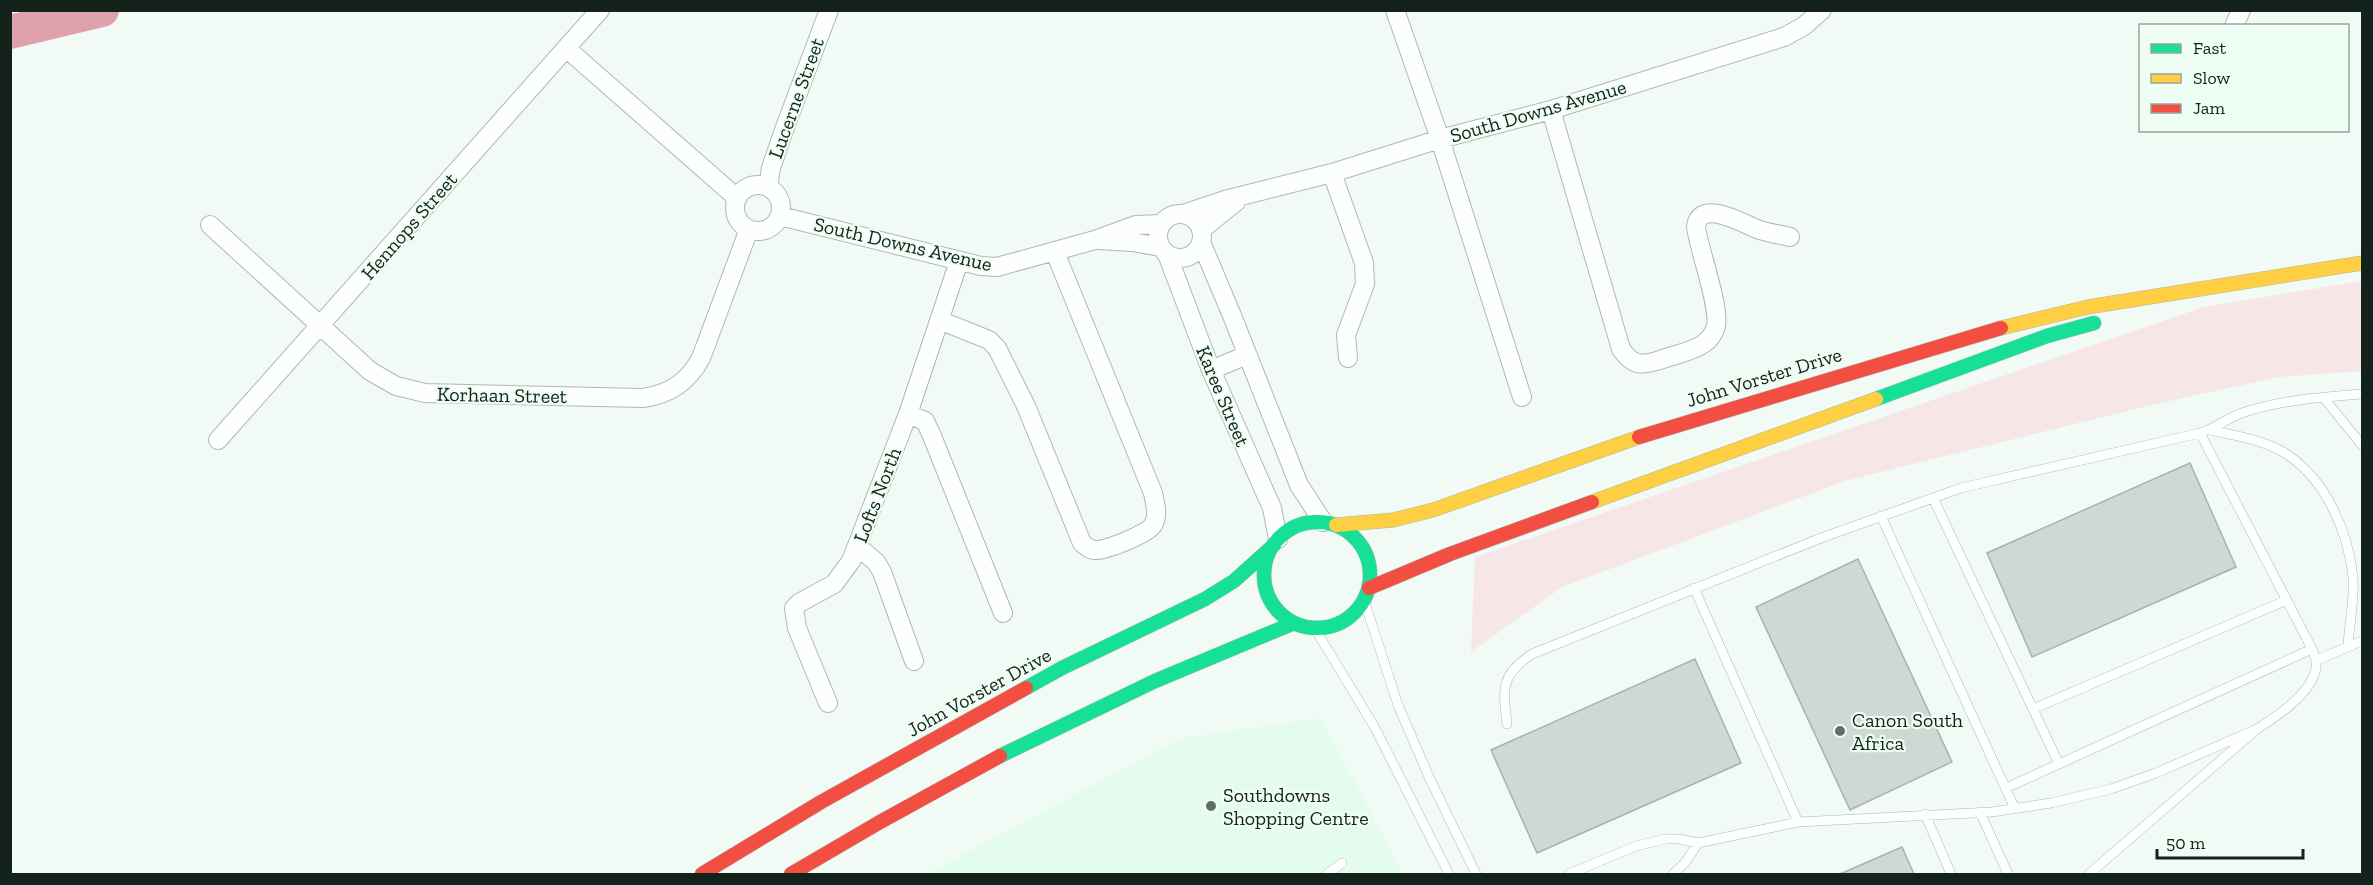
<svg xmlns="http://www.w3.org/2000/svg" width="2373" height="885" viewBox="0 0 2373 885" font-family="'Zilla Slab',serif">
<rect width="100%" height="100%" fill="#f2faf6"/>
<!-- built -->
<path fill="#e4fcee" d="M1321 718 1403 874H927L1181 738Z"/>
<!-- green -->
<path fill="#f6e6e7" d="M2362 281V371L2279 377 2151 405 1845 481 1562 587 1471 652 1475 557 2204 307Z"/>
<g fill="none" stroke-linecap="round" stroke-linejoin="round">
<!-- river -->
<path stroke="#dda2ac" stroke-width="34" d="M10 32 102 10"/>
</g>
<!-- building -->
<path fill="#ced9d3" stroke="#a8b2ad" stroke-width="1.5" d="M2190 463 2236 567 2032 657 1987 553Z
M1858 559 1952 762 1850 810 1756 607Z
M1695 659 1741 763 1537 853 1491 750Z
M1902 847 1914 874H1840Z"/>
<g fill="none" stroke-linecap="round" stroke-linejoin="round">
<!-- lane casing -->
<g stroke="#aeb9b3" stroke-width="10">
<path id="lane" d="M2323 397 2362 445
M2210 430C2236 436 2266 440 2288 455 2327 482 2348 532 2353 577 2355 598 2349 625 2348 646
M1933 498 2059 764
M1881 516 2015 809
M1694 588 1798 822
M1364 600 1398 705 1429 777 1476 874
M1315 629 1374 726 1449 874
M2317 660 2362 641
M2033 709 2287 600
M1507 724C1503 689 1500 675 1532 654L1821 538 1961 488 2200 433C2215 429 2227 418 2242 413 2280 400 2323 397 2362 394
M2006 788 2312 649
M1980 812 2008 874
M1925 814 1951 874
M1327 874 1342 863
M1569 874 1636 846 1666 839H1679L1698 843 1798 822 1992 812 2051 803 2111 789 2156 773 2257 729
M1673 874 1685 863 1698 843
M2089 874 2257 729C2277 716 2308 696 2315 672 2318 663 2315 656 2312 649L2200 433"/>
</g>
<!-- street casing -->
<g stroke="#aeb9b3" stroke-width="20">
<path id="street" d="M1395 10 1440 139 1522 397
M2234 26 2241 10
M566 48 737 198
M1551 110 1621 349C1633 366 1640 366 1660 360 1673 355 1692 352 1703 344 1709 340 1714 334 1716 326 1720 306 1699 250 1696 227 1699 198 1742 223 1757 229 1767 233 1779 234 1790 237
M1332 173 1364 263 1365 284 1346 335 1348 358
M735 208a23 23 0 1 1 46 0a23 23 0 1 1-46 0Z
M768 187 771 168 784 130 829 10
M1183 214 1225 200 1332 173 1440 139 1551 110 1784 37 1804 26 1822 10
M1158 236a22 22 0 1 1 44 0a22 22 0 1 1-44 0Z
M780 216 981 266 997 267 1095 240 1136 225 1162 224
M210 225 370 371 396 386 425 393 643 398C670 394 688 382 701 358L749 229
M1201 230 1237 201
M1100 240 1132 242 1161 247
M1201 242 1233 318 1299 485 1323 522
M1167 254 1211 370 1272 508 1278 539
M939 320 989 340 997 348 1026 406 1082 543C1086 546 1088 549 1094 550 1105 551 1148 534 1153 525 1159 515 1155 503 1153 493L1055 252
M1211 370 1247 355
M908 414 925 421 932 436 1003 613
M218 440 600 10
M858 547 876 562 882 572 914 661
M828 703 797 628 794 608 799 603 834 584 851 561 908 414 959 261"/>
</g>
<!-- fast casing -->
<g stroke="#aeb9b3" stroke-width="15">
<path id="fast" d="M1876 399 2047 336 2094 323
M1264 575a53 53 0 1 1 106 0a53 53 0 1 1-106 0Z
M1026 688 1062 668 1205 599 1234 581 1274 545
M1000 756 1155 681 1294 623"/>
</g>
<!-- slow casing -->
<g stroke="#aeb9b3" stroke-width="15">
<path id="slow" d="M2001 328 2088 307 2362 263
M1592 502 1876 399
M1336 525 1393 520 1433 510 1639 437"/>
</g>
<!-- jam casing -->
<g stroke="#aeb9b3" stroke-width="15">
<path id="jam" d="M1639 437 2001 328
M1369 588 1450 554 1592 502
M702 874 821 802 1026 688
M791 874 880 822 1000 756"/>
</g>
<!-- lane -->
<use href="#lane" stroke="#fdfefe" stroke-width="9"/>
<!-- street -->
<use href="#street" stroke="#fdfefe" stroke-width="18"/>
<!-- fast -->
<use href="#fast" stroke="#16e098" stroke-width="14"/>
<!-- slow -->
<use href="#slow" stroke="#ffcf43" stroke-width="14"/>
<!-- jam -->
<use href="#jam" stroke="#f24e42" stroke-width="14"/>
</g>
<!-- markers -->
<g fill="#616e67" stroke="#effef5" stroke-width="2">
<circle cx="1840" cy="731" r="6"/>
<circle cx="1211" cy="806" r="6"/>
</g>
<g text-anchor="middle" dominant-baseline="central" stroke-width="4.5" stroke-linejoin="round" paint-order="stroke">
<!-- street labels -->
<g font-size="20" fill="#13221a" stroke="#effef5">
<text transform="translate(796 98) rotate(-70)">Lucerne Street</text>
<text transform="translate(1538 111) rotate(-16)">South Downs Avenue</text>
<text transform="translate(409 226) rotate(-49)">Hennops Street</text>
<text transform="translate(903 244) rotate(13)">South Downs Avenue</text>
<text transform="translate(1764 377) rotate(-17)">John Vorster Drive</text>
<text transform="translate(502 395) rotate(1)">Korhaan Street</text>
<text transform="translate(1223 396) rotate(67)">Karee Street</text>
<text transform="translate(877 495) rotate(-69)">Lofts North</text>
<text transform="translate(979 692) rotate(-29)">John Vorster Drive</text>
</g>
<!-- poi labels -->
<g font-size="20" fill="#13221a" stroke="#effef5" text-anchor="start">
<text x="1852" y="720">Canon South<tspan x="1852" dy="23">Africa</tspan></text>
<text x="1223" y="795">Southdowns<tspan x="1223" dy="23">Shopping Centre</tspan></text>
</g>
</g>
<!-- border -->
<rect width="2373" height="885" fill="none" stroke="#13221a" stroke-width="24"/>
<!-- legend -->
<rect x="2139" y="24" width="210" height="108" fill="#effef5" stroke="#97a69d" stroke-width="1.5"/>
<rect x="2151" y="44" width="30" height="9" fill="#16e098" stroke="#97a69d" stroke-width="1.5"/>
<text x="2193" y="54" font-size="18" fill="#13221a">Fast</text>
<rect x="2151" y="74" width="30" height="9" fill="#ffcf43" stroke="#97a69d" stroke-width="1.5"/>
<text x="2193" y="84" font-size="18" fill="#13221a">Slow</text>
<rect x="2151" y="104" width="30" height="9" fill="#f24e42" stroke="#97a69d" stroke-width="1.5"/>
<text x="2193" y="114" font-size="18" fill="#13221a">Jam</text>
<!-- scale -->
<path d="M2157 849v9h146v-9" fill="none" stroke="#13221a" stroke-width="3"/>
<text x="2166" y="849" font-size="18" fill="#13221a" stroke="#effef5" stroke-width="4.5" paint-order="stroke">50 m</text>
</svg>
